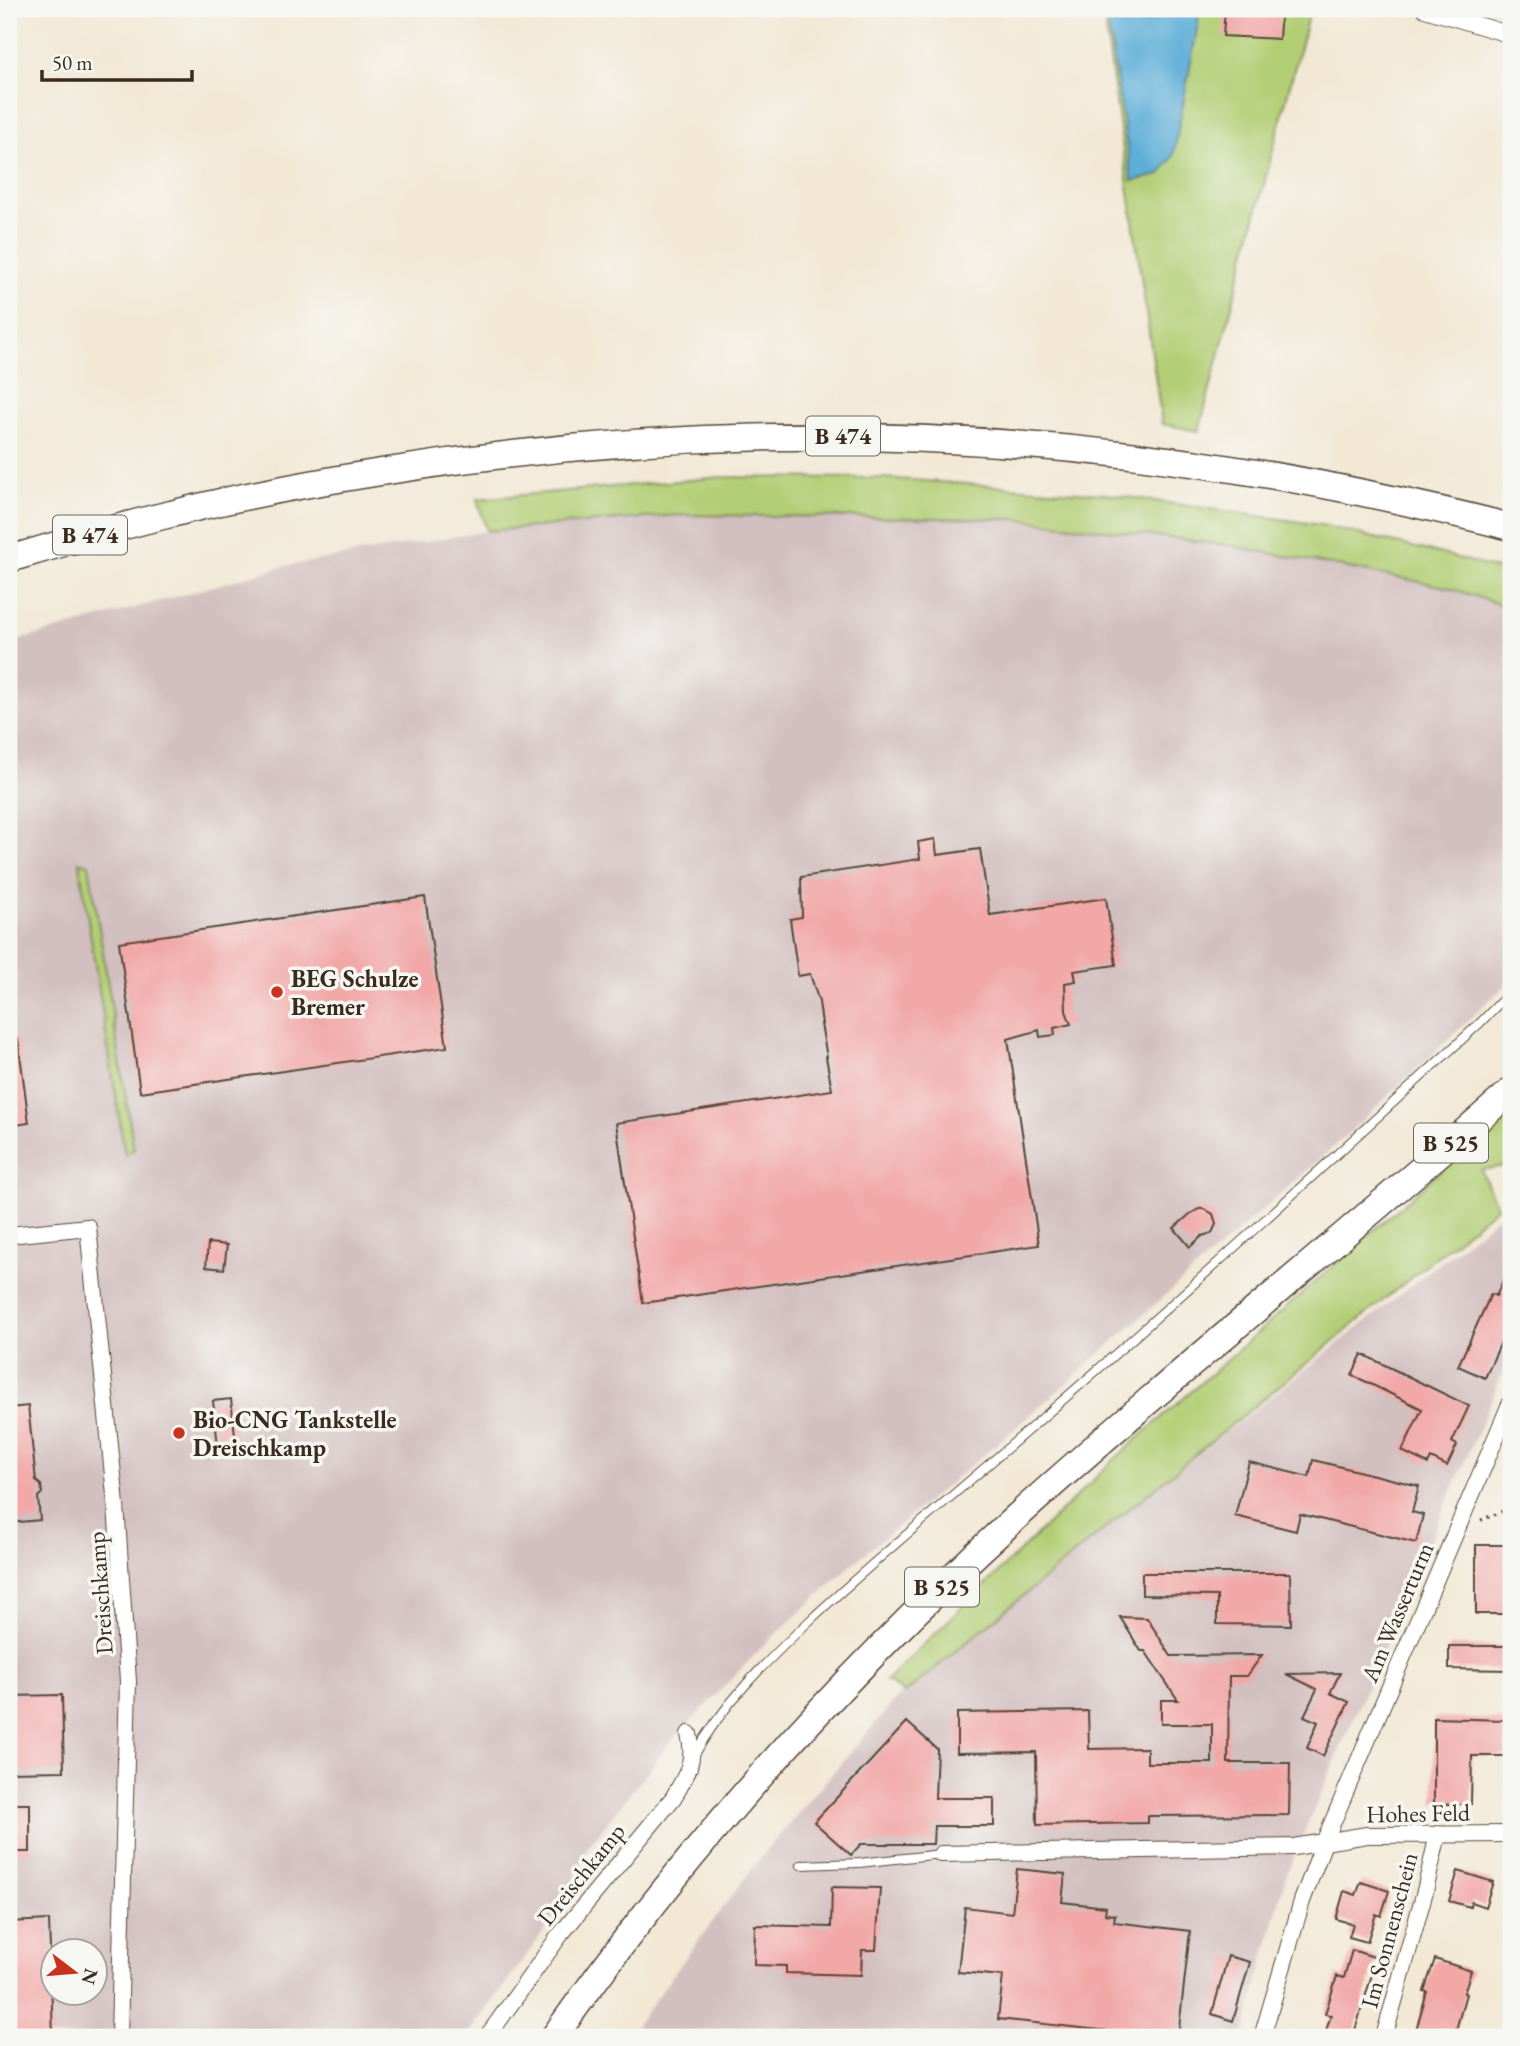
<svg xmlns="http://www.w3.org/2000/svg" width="1520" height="2046" viewBox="0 0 1520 2046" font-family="'EB Garamond',serif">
<rect width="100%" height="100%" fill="#f6f6f2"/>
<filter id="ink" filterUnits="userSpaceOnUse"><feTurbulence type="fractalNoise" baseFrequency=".0143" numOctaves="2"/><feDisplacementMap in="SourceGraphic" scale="14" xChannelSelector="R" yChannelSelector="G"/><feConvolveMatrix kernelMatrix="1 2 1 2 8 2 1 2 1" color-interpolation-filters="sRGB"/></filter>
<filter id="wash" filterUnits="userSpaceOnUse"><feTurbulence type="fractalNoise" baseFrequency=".00686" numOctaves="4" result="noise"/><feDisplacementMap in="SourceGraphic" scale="28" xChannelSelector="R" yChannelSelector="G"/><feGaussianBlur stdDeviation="1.57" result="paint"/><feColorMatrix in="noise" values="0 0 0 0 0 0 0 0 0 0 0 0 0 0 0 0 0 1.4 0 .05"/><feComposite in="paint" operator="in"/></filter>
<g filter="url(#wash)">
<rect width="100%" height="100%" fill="#f2e8d4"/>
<!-- industrial -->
<path fill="#d2bfbf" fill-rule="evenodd" d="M680 515 1016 519 1227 545 1447 587 1511 608V980L1348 1134 1010 1433 851 1565 763 1646 670 1743 587 1848 568 1898 467 2037H9V643L286 566 487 531ZM52 1952H94V1994H52Z
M1504 1212 1511 1247V1354L1287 1872 1243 2037H627L759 1859 909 1684Z"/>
<!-- green -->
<path fill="#b2ce74" stroke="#767c49" stroke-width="2" d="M1103 9H1310L1199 431 1162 424Z
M722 477 883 478 1107 494 1321 525 1450 556 1511 573V608L1447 587 1227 545 1016 519 680 515 487 531 477 499Z
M79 862 89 864 134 1150 125 1155Z
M1511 1109V1165L1481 1170 1497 1207 905 1693 886 1681 1116 1458Z"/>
<!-- water -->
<path fill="#5daed8" stroke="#4c6c7b" stroke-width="2" d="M1106 9H1198V24L1173 157 1159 175 1132 181Z"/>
<g id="blocks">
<!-- building -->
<path fill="#f1a8a7" d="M1225 9H1281L1279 39 1223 36Z
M935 839 937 855 980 849 990 915 1106 898 1116 965 1074 971 1076 981 1065 983 1066 1011 1071 1024 1054 1028 1055 1035 1040 1037 1039 1030 1008 1039 1039 1245 643 1303 616 1123 832 1090 826 1057H827L821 1024H822L819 1002 810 974 798 976 790 919 802 917 801 877 920 859 918 842Z
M425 897 447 1047 140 1092 119 942Z
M9 1039H18L29 1123 9 1126Z
M1199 1209H1204L1213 1214 1216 1224 1212 1233 1202 1236 1190 1247 1174 1228 1190 1214Z
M208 1243 227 1245 224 1269 206 1267Z
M1511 1263V1320L1485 1378 1458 1366 1491 1294 1496 1296Z
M1362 1354 1469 1406 1452 1442 1457 1445 1447 1466 1431 1458 1428 1464 1402 1451 1422 1409 1352 1375Z
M231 1399 237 1453 219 1455 213 1401Z
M28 1406 36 1481 41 1485 42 1493 38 1497 40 1520 9 1523V1408Z
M1313 1460 1419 1486 1412 1512 1423 1515 1416 1543 1300 1514 1296 1531 1235 1516 1249 1462 1309 1477Z
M1476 1545H1511V1614H1476Z
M1142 1573H1290L1291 1625 1217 1624V1596L1142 1595Z
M1120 1617 1147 1618 1171 1656 1262 1655 1247 1676H1229L1228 1763H1290L1289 1815 1148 1816V1823L1037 1825 1036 1752 957 1753V1713L1088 1711 1089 1749 1147 1748V1763H1212V1724H1161V1700H1178L1145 1651H1141Z
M1449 1646H1511V1670L1449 1669Z
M1340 1673 1330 1693 1349 1702 1323 1756 1307 1748 1318 1722 1304 1716 1317 1689 1286 1674Z
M62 1695 64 1771 9 1772V1696Z
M1434 1718 1506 1720V1756H1472L1471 1804H1434Z
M907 1722 937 1749 935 1798H994V1826H934L933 1844H861L851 1855 814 1822Z
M9 1804H30V1852H9Z
M1017 1869 1065 1874 1062 1902 1106 1907 1105 1914 1115 1915 1114 1922 1190 1931 1178 2037H1163L998 2019 1003 1976 958 1972 965 1907 1012 1913Z
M1458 1871 1493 1882 1485 1907 1471 1902 1470 1907 1449 1901Z
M1361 1882 1389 1891 1381 1916 1376 1914 1367 1942 1349 1937 1353 1924 1336 1919 1344 1891 1356 1895Z
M832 1887 880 1888 876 1950H862L861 1975 786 1973V1966L754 1965 755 1925 831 1927Z
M49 1920 53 2037H9V1922Z
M1352 1950 1377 1958 1353 2037H1324L1331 2015 1325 2014 1337 1976 1344 1978Z
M1228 1956 1250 1962 1233 2021 1212 2014Z
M1435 1959 1471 1971 1464 1993 1466 1994 1454 2037H1414L1427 1992 1424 1991Z"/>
</g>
</g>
<g filter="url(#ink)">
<use href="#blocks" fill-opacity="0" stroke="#564639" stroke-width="2"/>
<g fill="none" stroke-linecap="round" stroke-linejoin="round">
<!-- lane casing -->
<g stroke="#564639" stroke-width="10">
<path id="lane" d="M694 1756C722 1705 764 1664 806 1624 874 1560 947 1501 1018 1439 1175 1304 1327 1163 1480 1023L1511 991
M801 1865 859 1863 941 1854"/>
</g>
<!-- street casing -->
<g stroke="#564639" stroke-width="18">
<path id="street" d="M1425 9 1511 35
M9 1235 88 1227 116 1505 128 1681 119 2037
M941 1854 1294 1847 1367 1835 1511 1834
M487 2037 560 1935 673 1798C687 1775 696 1761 689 1734
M1262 2037 1302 1901 1325 1840 1511 1402
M1384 2037 1425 1891 1438 1834"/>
</g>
<!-- primary casing -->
<g stroke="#564639" stroke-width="29">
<path id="primary" d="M9 559C63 543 116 527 171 514 240 496 311 483 381 472 671 425 967 425 1257 473 1343 487 1427 506 1511 527
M554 2037C687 1848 842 1676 1013 1520 1175 1373 1347 1236 1511 1091"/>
</g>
<!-- path -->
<path stroke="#564639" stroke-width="3.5" stroke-dasharray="2 5" stroke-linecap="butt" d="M1481 1520 1511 1508"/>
<!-- lane -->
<use href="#lane" stroke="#fff" stroke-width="8"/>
<!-- street -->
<use href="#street" stroke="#fff" stroke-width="16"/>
<!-- primary -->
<use href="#primary" stroke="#fff" stroke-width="26"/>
</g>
</g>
<!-- markers -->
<g fill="#c8321e" stroke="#f6f6f2" stroke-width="2.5">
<circle cx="277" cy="992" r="7"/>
<circle cx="179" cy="1433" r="7"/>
</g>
<g text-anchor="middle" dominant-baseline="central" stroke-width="7" stroke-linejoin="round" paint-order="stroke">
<!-- shield labels -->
<g fill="#f6f6f2" stroke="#73675e" stroke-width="2">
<rect x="806" y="416.5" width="74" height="39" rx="5"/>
<rect x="53" y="515.5" width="74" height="39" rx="5"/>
<rect x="1414" y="1123.5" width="74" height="39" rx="5"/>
<rect x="905" y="1567.5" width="74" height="39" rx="5"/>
</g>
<g font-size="23" font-weight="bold" fill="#3b2a1e">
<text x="843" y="436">B 474</text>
<text x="90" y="535">B 474</text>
<text x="1451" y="1143">B 525</text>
<text x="942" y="1587">B 525</text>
</g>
<!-- poi labels -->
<g font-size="24" font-weight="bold" fill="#3b2a1e" stroke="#f6f6f2" text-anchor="start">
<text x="291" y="978">BEG Schulze<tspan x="291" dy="28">Bremer</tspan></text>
<text x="193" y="1419">Bio-CNG Tankstelle<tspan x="193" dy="28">Dreischkamp</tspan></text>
</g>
<!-- street labels -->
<g font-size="24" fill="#3b2a1e" stroke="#f6f6f2">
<text transform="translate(100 1593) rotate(-94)">Dreischkamp</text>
<text transform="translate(1397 1612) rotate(-67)">Am Wasserturm</text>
<text transform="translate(1418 1813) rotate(-1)">Hohes Feld</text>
<text transform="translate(581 1874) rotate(-51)">Dreischkamp</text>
<text transform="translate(1389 1930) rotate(-75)">Im Sonnenschein</text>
</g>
</g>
<!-- margin -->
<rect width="1520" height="2046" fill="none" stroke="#f6f6f2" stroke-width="35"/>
<!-- north arrow -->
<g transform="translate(74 1972) rotate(106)"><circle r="33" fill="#f6f6f2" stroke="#aba49d" stroke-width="2"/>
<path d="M0-5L12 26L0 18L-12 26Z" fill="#c8321e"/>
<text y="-10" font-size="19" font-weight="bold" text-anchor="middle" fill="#3b2a1e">N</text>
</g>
<!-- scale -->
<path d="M42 70v10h150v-10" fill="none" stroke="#3b2a1e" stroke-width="3.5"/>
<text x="52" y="70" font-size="21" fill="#3b2a1e" stroke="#f6f6f2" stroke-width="5" paint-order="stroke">50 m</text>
</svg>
